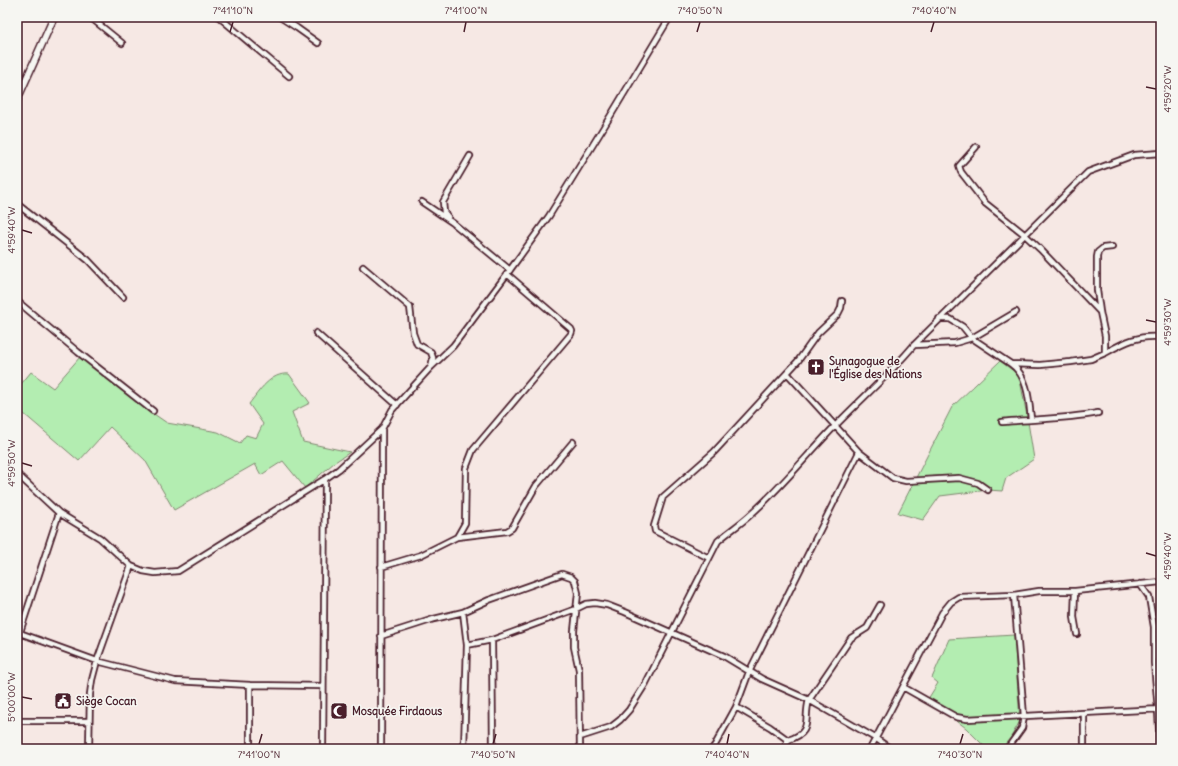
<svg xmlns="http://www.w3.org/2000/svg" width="1178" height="766" viewBox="0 0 1178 766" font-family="Delius,sans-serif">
<rect width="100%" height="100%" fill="#f6e8e4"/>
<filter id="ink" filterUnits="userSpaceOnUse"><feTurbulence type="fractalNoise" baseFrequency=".025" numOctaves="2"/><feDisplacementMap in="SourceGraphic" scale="8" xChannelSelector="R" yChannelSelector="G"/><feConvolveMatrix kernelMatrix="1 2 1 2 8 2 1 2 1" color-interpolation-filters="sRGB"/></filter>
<g filter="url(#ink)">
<!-- green -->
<path fill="#b3edb1" stroke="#7e866e" d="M80 357 138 403 167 423 218 432 240 443 246 435 256 438 263 424 249 404C259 391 271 372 289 374L310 403 292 412 303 442 350 452 335 462 305 488 283 461 261 475 255 464 174 510 145 460 110 427 79 461 17 408V389L31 372 53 388Z
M1000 361 1019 375 1027 416 1034 459 1006 478 1002 491 988 490 940 496 923 520 898 513 952 407Z
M1014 635 1020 721 1011 737 1001 749H987L966 728 928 699 938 683 932 678 949 639Z"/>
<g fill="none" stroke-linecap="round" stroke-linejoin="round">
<!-- street casing -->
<g stroke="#4a1f2b" stroke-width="8">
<path id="street" d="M90 17 122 43
M219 17 289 76
M280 17 297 28 318 43
M976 147 959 166 961 172 985 203 1024 234 1040 249 1100 312
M422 202 453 223 510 270
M17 204 88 260 123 297
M448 217 444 212 443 202 470 156
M363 267 410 307 413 333 417 344 431 352 433 358 431 367
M17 301 78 352 153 411
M939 319H950L963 327 972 338 1011 364 1040 365 1071 362 1091 359 1105 353V336L1100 312 1097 290V257L1098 252 1103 248 1112 247
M316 333 397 405
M914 345 955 343 972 338 1016 312
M1105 353C1125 342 1137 335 1161 337
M1011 364C1028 376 1029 400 1031 419
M787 373 859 452 893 478 906 481 959 478 978 483 988 490
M1002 422C1034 419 1066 419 1098 413
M17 474 59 513 100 538 131 566 143 571 155 573 178 571 325 479 339 469 382 429 392 410 431 367 453 346 507 274 549 216 602 130 670 17
M457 537 507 531 512 528 536 486 573 442
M709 558 655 531 654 526 663 497 714 452 798 361 818 333 838 314 841 308 842 301
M381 567 421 555 457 537 465 523 466 468 473 450 571 334 572 331 571 329 507 274
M1140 584 1149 597 1154 627V663L1158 710 1160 749
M1075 591 1074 617 1077 634
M463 612 467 645 464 749
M17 632 97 661 175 681 250 685 323 686
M381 636 434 619 463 612 489 600 562 574 571 577 575 581 578 593 574 631V647L579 670 580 749
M492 640 493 749
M17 641 59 513
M467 645 492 640 576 609 586 604 595 603 607 605 625 612 724 656 762 679 809 700 875 738 891 749
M903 687 956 717 967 719 1161 709
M736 707 770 727 788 740
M1084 713V749
M17 721H89
M580 737 611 727 620 720 629 710 646 683 718 541C728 532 739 525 749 516 780 489 806 456 835 426 861 399 890 374 914 345L1088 172 1134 155 1161 153
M89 749 90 694 92 680 97 661 131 566
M250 749V685
M323 749 325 479
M381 749 382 429
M712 749 715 745 736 707 749 672 859 452
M784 749 788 740C814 732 803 720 809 700L851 638 867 628 880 605
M870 749 942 613 951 602 959 597 1014 595
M1007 749 1022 728 1024 716 1014 595 1039 591H1075L1161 582"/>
</g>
<!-- secondary casing -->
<g stroke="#4a1f2b" stroke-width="9">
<path id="secondary" d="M17 100 54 17"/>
</g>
<!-- street -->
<use href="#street" stroke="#f6f6f2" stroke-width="4.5"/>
<!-- secondary -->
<use href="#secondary" stroke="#f6f6f2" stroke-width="6"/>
</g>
</g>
<!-- ticks -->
<path fill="none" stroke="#4a1f2b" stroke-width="1.5" d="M230 32 233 22M464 32 466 22M697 32 700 22M931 32 934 22M1146 87 1156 89M22 230 32 233M1146 320 1156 322M22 463 32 466M1146 553 1156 556M22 697 32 699M259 744 262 734M493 744 496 734M727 744 729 734M960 744 963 734"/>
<!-- icons -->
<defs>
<g id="church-square" transform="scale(0.9)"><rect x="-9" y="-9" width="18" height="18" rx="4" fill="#4a1f2b" stroke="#f6f6f2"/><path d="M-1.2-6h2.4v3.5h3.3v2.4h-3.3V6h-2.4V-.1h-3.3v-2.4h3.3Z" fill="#fff"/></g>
<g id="civic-square" transform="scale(0.9)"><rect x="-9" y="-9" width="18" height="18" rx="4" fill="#4a1f2b" stroke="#f6f6f2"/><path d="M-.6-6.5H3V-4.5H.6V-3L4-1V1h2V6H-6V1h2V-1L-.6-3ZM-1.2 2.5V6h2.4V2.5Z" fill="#fff"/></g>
<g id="mosque-square" transform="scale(0.9)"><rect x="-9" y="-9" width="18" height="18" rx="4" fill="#4a1f2b" stroke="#f6f6f2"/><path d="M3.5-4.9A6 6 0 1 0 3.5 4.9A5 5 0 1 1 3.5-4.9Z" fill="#fff"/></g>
</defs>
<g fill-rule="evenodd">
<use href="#church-square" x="816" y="367"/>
<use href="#civic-square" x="63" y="701"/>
<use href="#mosque-square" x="339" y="711"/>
</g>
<g text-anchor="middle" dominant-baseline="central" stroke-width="3" stroke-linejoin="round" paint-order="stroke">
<!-- poi labels -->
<g font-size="11" font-weight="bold" fill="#4a1f2b" stroke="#f6f6f2" text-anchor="start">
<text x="829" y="361">Synagogue de<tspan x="829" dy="13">l'Église des Nations</tspan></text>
<text x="76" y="701">Siège Cocan</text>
<text x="352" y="711">Mosquée Firdaous</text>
</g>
</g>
<!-- margin -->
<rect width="1178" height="766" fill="none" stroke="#f6f6f2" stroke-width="44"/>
<rect x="22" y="22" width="1134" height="722" fill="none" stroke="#4a1f2b" stroke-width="1.5"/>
<g font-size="10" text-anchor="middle" fill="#4a1f2b">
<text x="233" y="14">7°41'10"N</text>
<text x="466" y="14">7°41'00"N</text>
<text x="700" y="14">7°40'50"N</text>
<text x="934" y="14">7°40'40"N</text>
<text transform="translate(1167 89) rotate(-90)" y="4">4°59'20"W</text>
<text transform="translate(11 230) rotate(-90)" y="4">4°59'40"W</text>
<text transform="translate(1167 322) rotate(-90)" y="4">4°59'30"W</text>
<text transform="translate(11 463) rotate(-90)" y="4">4°59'50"W</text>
<text transform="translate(1167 556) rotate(-90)" y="4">4°59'40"W</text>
<text transform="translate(11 697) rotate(-90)" y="4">5°00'00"W</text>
<text x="259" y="758">7°41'00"N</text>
<text x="493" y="758">7°40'50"N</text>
<text x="727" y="758">7°40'40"N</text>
<text x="960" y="758">7°40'30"N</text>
</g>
</svg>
